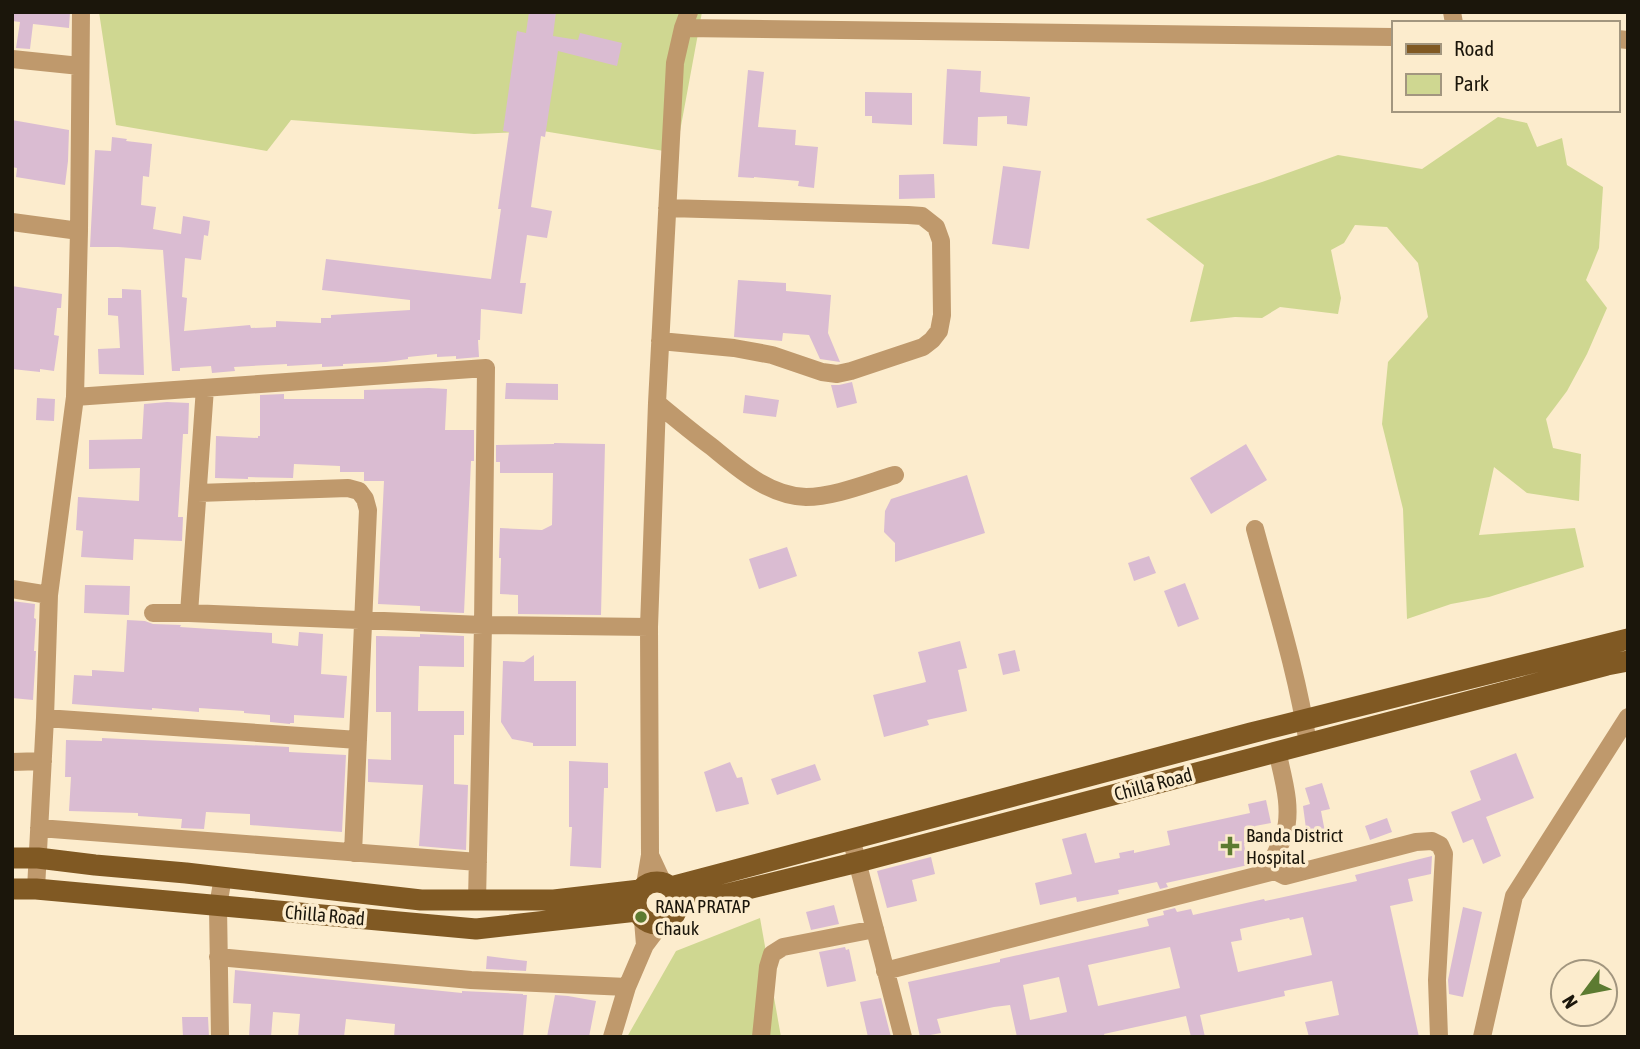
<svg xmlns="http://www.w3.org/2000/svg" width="1640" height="1049" viewBox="0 0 1640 1049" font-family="'Asap Condensed',sans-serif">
<rect width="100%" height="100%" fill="#fceccd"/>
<!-- green -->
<path fill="#cfd791" d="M99 12H702L676 153 543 131 474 134 291 120 267 151 116 125Z
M1498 117 1527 123 1537 147 1562 138 1567 165 1603 187 1599 248 1586 280 1607 308 1587 354 1567 391 1546 419 1553 448 1581 454 1579 501 1527 493 1494 467 1479 535 1575 528 1584 567 1489 597 1451 604 1407 619 1403 509 1382 424 1388 362 1428 317 1418 263 1387 227 1355 225 1344 243 1331 250 1341 298 1338 314 1280 307 1262 318 1235 317 1190 322 1204 265 1146 219 1262 182 1338 155 1422 169Z
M760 918 781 1037H627L676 951Z"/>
<!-- building -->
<path fill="#dabcd2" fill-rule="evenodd" d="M12 12H70L69 28 33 24 30 49 16 48 20 22 12 21Z
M529 12H556L553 36 578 40 580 33 622 43 617 66 558 51 545 137 541 136 531 207 552 211 547 238 527 235 520 283H526L522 314 481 309 480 340H478L479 357 456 359V356L437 357V354L408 357V359L386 362 343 364V366L322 367V364L287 366V364L234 367 235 371 212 373 211 366 180 368V371H172L163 250 118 247H90L95 150 111 151 112 137 127 139 126 141 152 144 149 177 143 176 141 205 156 207 153 229 181 234 183 216 210 221 208 236 204 235 201 260 185 258 182 297 187 298 184 331 250 325 251 328 276 327V321L321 323V318H331V315L410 310V300L322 290 326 259 491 279 501 209H498L509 132 503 131 517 31 526 33Z
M947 69 981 71 980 92 1030 97 1027 126 1007 124V116L978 117 977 146 943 144Z
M748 70 764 72 758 127 796 130 795 145 818 147 814 188 798 186 799 181 754 177V178L738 177Z
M865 92 912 93V125L872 123V116H865Z
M12 120 69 130 68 161 65 185 16 177 17 168 12 167Z
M1003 166 1041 171 1029 249 992 244Z
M934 174 935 198 899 199V175Z
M738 280 786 283V291L831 295 828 333 840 362 820 359 809 335 783 333 782 341 734 337Z
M12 286 62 294 61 308H57L54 335 59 336 54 371 40 369V372L12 369Z
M122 289 141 290 144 375 99 374 98 349 120 348 118 316 108 315V298H122Z
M852 382 857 403 837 408 831 385H839Z
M506 383 558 384V400L505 399Z
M429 388 447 389 445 430H474V461H471L464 613 420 611V606L378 604 384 481H364V472H340V466L294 464 293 478 248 477V479L215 478 216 436 258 438V436H260V395L284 394V399H364V390Z
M745 395 779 400 776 417 743 413Z
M37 398 55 399 54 421 36 420Z
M167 402 189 403 188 434H183L178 517H183L182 541 134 539 133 560 81 557 83 531 76 530 78 497 139 501 140 468 89 469V440L142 439 144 404Z
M554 443 605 444 601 615 518 614V595L500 594 501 558H499L500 528 542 530 552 525 553 473H500V462H496V445L554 444Z
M1246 444 1267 480 1211 514 1190 478Z
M967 475 985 533 895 562V543L884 532 885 511 891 499Z
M787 547 797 576 759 589 749 559Z
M1149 556 1156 573 1134 581 1128 563Z
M1185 583 1199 619 1178 627 1164 591Z
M85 585 130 586 129 615 84 613Z
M12 601 35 604 34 618 36 619 34 651H36L33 700 12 698Z
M127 620 145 621 153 624 181 625 180 627 272 633V643L298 646 299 632 323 634 321 674 347 676 344 718 294 715V723H290V724L270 722V715L244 713V711L199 708V712L152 708V710L72 704 74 675 92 676V670L124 672Z
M420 634 464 636V667L419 666 418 711H464V735H454V784L468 785 466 850 419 846 423 785 368 782V759L391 760V712H376V636L420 637Z
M960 641 967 668 958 670 967 711 927 720 929 725 884 737 873 695 926 682 918 652Z
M1015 650 1020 671 1003 675 998 654Z
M534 655V681H576V746H533V743L512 739 501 722 503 661 524 662Z
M102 738 289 747V752L346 755 342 832 250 825V814L206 812 204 829 181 828 182 819 138 816V813L69 811 71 777H65L66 740 102 741Z
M1516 753 1534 798 1486 817 1501 856 1483 864 1473 839 1463 843 1451 812 1481 800 1470 771Z
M569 761 608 763V788H604L601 868 570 866 572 827H569Z
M730 762 737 778 742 777 749 804 716 812 704 772Z
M815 764 821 780 777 795 771 779Z
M1322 783 1330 809 1321 811 1325 832 1307 836 1303 806 1310 804 1305 788Z
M1266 800 1271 823 1255 826 1258 841 1244 844 1248 865 1166 883 1168 887 1160 889 1157 882 1118 890 1119 894 1077 902 1076 897 1040 905 1035 883 1072 874 1062 839 1086 833 1095 863 1120 858 1119 853 1134 850V853L1170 845 1167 831 1250 813 1248 804Z
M1387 818 1392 832 1370 840 1365 826Z
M1432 856 1431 874 1408 879 1413 901 1390 906 1419 1037H1309L1305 1022 1339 1015 1332 981 1284 991 1285 996 1200 1015 1205 1037H1191L1186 1016 1104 1034 1105 1037H1017L1010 1005 994 1007 937 1019 941 1033 920 1037 908 982 1000 962V959L1149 926 1147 919 1164 915 1163 911 1175 908 1177 912 1191 909 1193 915 1264 899 1265 901 1357 881 1355 875ZM1303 917 1312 955 1238 972 1231 942 1242 940 1240 929 1289 918 1290 920ZM1170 947 1180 988 1098 1006 1088 965ZM1059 977 1067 1012 1030 1020 1023 985Z
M931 857 935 874 912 880 917 901 887 908 877 871Z
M834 905 839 924 811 930 806 912Z
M1463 907 1482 912 1463 997 1449 994 1448 980Z
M845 947 846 950 849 949 856 981 827 987 819 952Z
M487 956 527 961 526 971 486 969Z
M235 970 462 993V991L523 994V995H527L523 1037H394L395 1024 346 1019 344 1037H298L300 1014 273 1012 271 1037H249L251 1004 233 1003Z
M555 995 568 996 596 1001 589 1037H547Z
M881 998 891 1037H868L860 1002Z
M182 1017H208L209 1037H183Z"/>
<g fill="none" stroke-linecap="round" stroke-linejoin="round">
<!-- minor -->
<path stroke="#bf996c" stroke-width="18" d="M1452 12 1454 23
M683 28 1393 37
M1617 39 1628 40
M12 59 80 66
M12 222 79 231
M660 341 734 348 772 355 822 372 837 374 851 371 923 347 932 340 939 331 942 315 941 241 936 227 922 216 908 215 667 208
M75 397 486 368 483 625 477 901
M657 403C675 418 693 433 712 447 739 469 769 496 806 497 834 497 868 483 895 475
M198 493 348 488 359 491 365 499 368 510 353 853
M1255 529C1274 600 1297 671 1308 744
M12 589 49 595
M153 613H189L483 625 649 627
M189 613 205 388
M45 718 358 740
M1277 751C1283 778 1293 809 1284 836 1280 845 1275 854 1272 863L1275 871 1285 876 1416 842 1432 841 1440 845 1444 854 1437 980 1439 1037
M12 762 43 761
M39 828 478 862
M851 838 903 1037
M650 855 649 627 657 403 675 63 683 28 689 12
M645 885 650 855 663 883
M36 889 45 718 49 595 75 397 79 231 81 12
M643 920 645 945 660 925
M218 957 471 980 627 987
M885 971 1275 871
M220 1037 218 906 223 877
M612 1037 627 987 645 945
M761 1037 768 967 772 954 783 947 875 929
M1482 1037 1514 896 1628 717"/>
<!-- major -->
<path stroke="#805923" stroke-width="21" d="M12 858H38L95 865 186 873 421 900H554L640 890
M636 903a21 21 0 1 1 42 0a21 21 0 1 1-42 0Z
M671 887 1251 733 1628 639
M12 889H36L476 929 637 911
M678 906 858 862 1607 665 1628 661"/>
</g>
<!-- markers -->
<g fill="#5c7b31" stroke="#fceccd" stroke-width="2.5">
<path d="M1226.5 835.5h7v7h7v7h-7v7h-7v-7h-7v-7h7z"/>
<circle cx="641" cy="917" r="7"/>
</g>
<g text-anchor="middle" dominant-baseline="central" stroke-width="7" stroke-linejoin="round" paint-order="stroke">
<!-- street labels -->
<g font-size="19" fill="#1b160b" stroke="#fceccd">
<text transform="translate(1153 784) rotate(-15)">Chilla Road</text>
<text transform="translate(325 915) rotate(5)">Chilla Road</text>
</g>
<!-- poi labels -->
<g font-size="19" fill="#1b160b" stroke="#fceccd" text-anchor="start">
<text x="1246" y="835">Banda District<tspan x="1246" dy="22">Hospital</tspan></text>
<text x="655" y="906">RANA PRATAP<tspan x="655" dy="22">Chauk</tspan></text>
</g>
</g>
<!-- border -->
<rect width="1640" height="1049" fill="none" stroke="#1b160b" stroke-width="28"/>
<!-- legend -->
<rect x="1392" y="21" width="228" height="91" fill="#fceccd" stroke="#a2967f" stroke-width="2"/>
<rect x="1406" y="44" width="35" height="10" fill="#805923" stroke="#a2967f" stroke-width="2"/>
<text x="1454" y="56" font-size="21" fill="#1b160b">Road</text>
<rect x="1406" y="74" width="35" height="21" fill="#cfd791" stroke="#a2967f" stroke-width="2"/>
<text x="1454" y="91" font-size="21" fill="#1b160b">Park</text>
<!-- north arrow -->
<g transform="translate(1584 993) rotate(238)"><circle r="33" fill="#fceccd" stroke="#a2967f" stroke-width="2"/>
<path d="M0-5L12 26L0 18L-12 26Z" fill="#5c7b31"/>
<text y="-10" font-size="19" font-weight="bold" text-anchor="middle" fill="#1b160b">N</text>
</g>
</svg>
